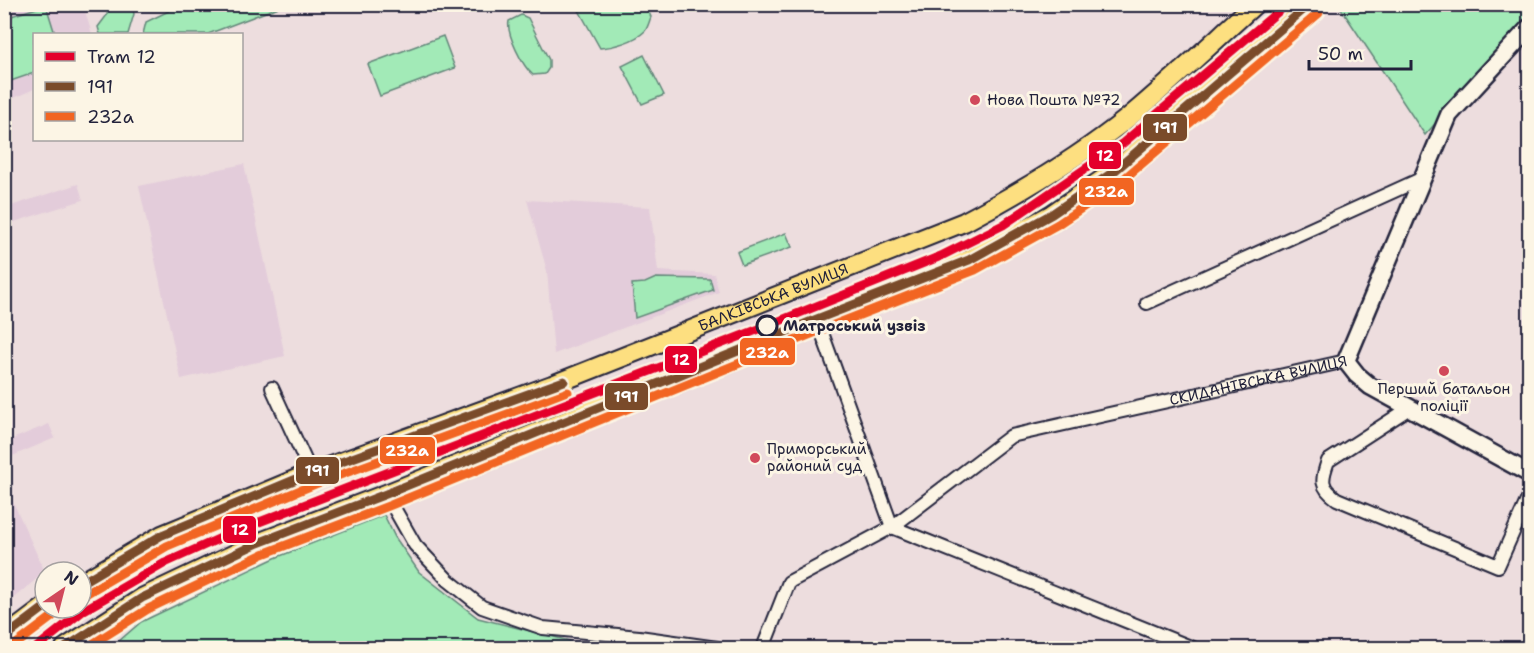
<svg xmlns="http://www.w3.org/2000/svg" width="1534" height="653" viewBox="0 0 1534 653" font-family="'Shantell Sans',sans-serif">
<rect width="100%" height="100%" fill="#edddde"/>
<filter id="ink" filterUnits="userSpaceOnUse"><feTurbulence type="fractalNoise" baseFrequency=".0167" numOctaves="2"/><feDisplacementMap in="SourceGraphic" scale="12" xChannelSelector="R" yChannelSelector="G"/><feConvolveMatrix kernelMatrix="1 2 1 2 8 2 1 2 1" color-interpolation-filters="sRGB"/></filter>
<g filter="url(#ink)">
<!-- built -->
<path fill="#e3ccda" d="M5 5H83L92 34H34V89L5 102Z
M244 164 285 356 181 379 139 186Z
M78 184 83 200 5 225V208Z
M527 200 650 207 658 271 714 274 719 292 554 354 547 271Z
M49 424 55 438 10 457 5 442Z
M4 482 45 572 5 605H4Z"/>
<!-- green -->
<path fill="#a2eab7" stroke="#628679" stroke-width="1.5" d="M183 4H279V7L208 34H143L146 22Z
M1343 4 1529 5V19L1425 135 1340 7Z
M46 5 55 34H34V73L5 83V18Z
M108 5H132L134 14 128 34H100L98 27 107 15Z
M576 5H646L651 17C649 22 648 27 645 31 635 41 614 47 600 48Z
M521 15 528 18 549 60V68L545 74 533 75C523 67 506 34 509 21Z
M443 36 455 68 380 96 368 64Z
M644 55 664 95 642 104 622 66Z
M786 233 792 247 742 265 737 252Z
M656 278 710 279 713 290 635 318 632 284 645 283Z
M384 515 395 537 419 572 478 618 570 641 569 648H111L141 622 275 558Z"/>
<g fill="none" stroke-linecap="round" stroke-linejoin="round">
<!-- street casing -->
<g stroke="#22223b" stroke-width="16">
<g id="street">
<path d="M1147 303 1423 178"/>
<path d="M817 319 892 527 1193 648"/>
<path d="M272 388 311 473"/>
<path d="M1408 409 1328 461C1321 480 1320 487 1337 499L1498 566 1530 494"/>
<path d="M386 494 415 545 448 580 482 607 543 628 639 637 717 648"/>
<path id="s1" d="M763 648 789 582 892 527 1011 436 1346 361"/>
</g>
</g>
<!-- secondary casing -->
<g stroke="#22223b" stroke-width="21">
<path id="secondary" d="M1530 27 1449 115 1346 361 1357 375 1370 386 1530 474"/>
</g>
<!-- primary casing -->
<g stroke="#22223b" stroke-width="22">
<g id="primary">
<path id="s2" d="M81 583 162 535 311 473 552 385 964 222C1021 192 1078 158 1129 117 1172 81 1213 42 1255 4"/>
<path d="M4 638 45 607"/>
<path d="M65 648 142 598 258 543 386 494 817 319 969 260 1052 214 1112 173 1311 4"/>
</g>
</g>
<!-- street -->
<use href="#street" stroke="#fcf5e5" stroke-width="12"/>
<!-- secondary -->
<use href="#secondary" stroke="#fcf5e5" stroke-width="16"/>
<!-- primary -->
<use href="#primary" stroke="#fddf80" stroke-width="18"/>
<!-- bus-1 casing -->
<g stroke="#fcf5e5" stroke-width="14">
<path id="bus-1" d="M81 583 162 535 311 473 564 381
M4 638 45 607
M65 648 142 598 258 543 386 494 817 319 969 260 1052 214 1112 173 1310 4"/>
</g>
<!-- bus-2 casing -->
<g stroke="#fcf5e5" stroke-width="14">
<path id="bus-2" d="M87 593 167 546 315 484 568 392
M11 648 52 617
M86 648 148 609 263 554 391 505 821 330 975 270 1058 224 1119 183 1319 13"/>
</g>
<!-- bus-1 -->
<use href="#bus-1" stroke="#7a4b2a" stroke-width="9"/>
<!-- bus-2 -->
<use href="#bus-2" stroke="#f26522" stroke-width="9"/>
<!-- tram-1 casing -->
<g stroke="#fcf5e5" stroke-width="14">
<path id="tram-1" d="M36 648 84 610 165 563 236 531 767 326 941 256 1003 225 1123 143 1287 4"/>
</g>
<!-- tram-1 -->
<use href="#tram-1" stroke="#e4002b" stroke-width="9"/>
</g>
</g>
<!-- markers -->
<g fill="#d1495b" stroke="#fcf5e5" stroke-width="2">
<circle cx="975" cy="100" r="6"/>
<circle cx="1444" cy="371" r="6"/>
<circle cx="755" cy="458" r="6"/>
</g>
<circle fill="#fcf5e5" stroke="#22223b" stroke-width="3" cx="767" cy="326" r="10"/>
<g text-anchor="middle" dominant-baseline="central" stroke-width="6" stroke-linejoin="round" paint-order="stroke">
<!-- poi labels -->
<g font-size="15" fill="#22223b" stroke="#fcf5e5" text-anchor="start">
<text x="987" y="100">Нова Пошта №72</text>
<text x="1444" y="389" text-anchor="middle">Перший батальон<tspan x="1444" dy="17">поліції</tspan></text>
<text x="767" y="449">Приморський<tspan x="767" dy="17">районий суд</tspan></text>
</g>
<!-- street labels -->
<g font-size="15" fill="#22223b" stroke="#fcf5e5">
<text stroke="none"><textPath href="#s2" startOffset="750">БАЛКІВСЬКА ВУЛИЦЯ</textPath></text>
<text stroke="none"><textPath href="#s1" startOffset="591">СКИДАНІВСЬКА ВУЛИЦЯ</textPath></text>
</g>
<!-- stop labels -->
<g font-size="15" font-weight="bold" fill="#22223b" stroke="#fcf5e5" text-anchor="start">
<text x="783" y="326">Матроський узвіз</text>
</g>
</g>
<g stroke="#fcf5e5" stroke-width="2">
<rect x="1142" y="113" width="46" height="29" rx="6" fill="#7a4b2a"/>
<rect x="1088" y="141" width="34" height="29" rx="6" fill="#e4002b"/>
<rect x="1078" y="177" width="57" height="29" rx="6" fill="#f26522"/>
<rect x="739" y="337" width="57" height="29" rx="6" fill="#f26522"/>
<rect x="664" y="345" width="34" height="29" rx="6" fill="#e4002b"/>
<rect x="604" y="382" width="45" height="29" rx="6" fill="#7a4b2a"/>
<rect x="379" y="436" width="57" height="29" rx="6" fill="#f26522"/>
<rect x="295" y="456" width="45" height="29" rx="6" fill="#7a4b2a"/>
<rect x="222" y="515" width="35" height="29" rx="6" fill="#e4002b"/>
</g>
<g font-size="16" text-anchor="middle" font-weight="bold" fill="#fff">
<text x="1165" y="133">191</text>
<text x="1105" y="161">12</text>
<text x="1106" y="197">232а</text>
<text x="767" y="358">232а</text>
<text x="681" y="365">12</text>
<text x="626" y="402">191</text>
<text x="407" y="456">232а</text>
<text x="317" y="476">191</text>
<text x="240" y="535">12</text>
</g>
<!-- margin -->
<rect width="1534" height="653" fill="none" stroke="#fcf5e5" stroke-width="24"/>
<rect x="12" y="12" width="1510" height="629" fill="none" stroke="#22223b" stroke-width="2" filter="url(#ink)"/>
<!-- legend -->
<rect x="33" y="33" width="210" height="108" fill="#fcf5e5" stroke="#a5a1a1" stroke-width="1.5"/>
<rect x="45" y="52" width="30" height="9" fill="#e4002b" stroke="#a5a1a1" stroke-width="1.5"/>
<text x="87" y="63" font-size="18" fill="#22223b">Tram 12</text>
<rect x="45" y="82" width="30" height="9" fill="#7a4b2a" stroke="#a5a1a1" stroke-width="1.5"/>
<text x="87" y="93" font-size="18" fill="#22223b">191</text>
<rect x="45" y="112" width="30" height="9" fill="#f26522" stroke="#a5a1a1" stroke-width="1.5"/>
<text x="87" y="123" font-size="18" fill="#22223b">232а</text>
<!-- north arrow -->
<g transform="translate(63 590) rotate(35)"><circle r="28" fill="#fcf5e5" stroke="#a5a1a1" stroke-width="1.5"/>
<path d="M0-4.5L10 22L0 15L-10 22Z" fill="#d1495b"/>
<text y="-9" font-size="16" font-weight="bold" text-anchor="middle" fill="#22223b">N</text>
</g>
<!-- scale -->
<path d="M1309 60v9h102v-9" fill="none" stroke="#22223b" stroke-width="3"/>
<text x="1318" y="60" font-size="18" fill="#22223b" stroke="#fcf5e5" stroke-width="4.5" paint-order="stroke">50 m</text>
</svg>
